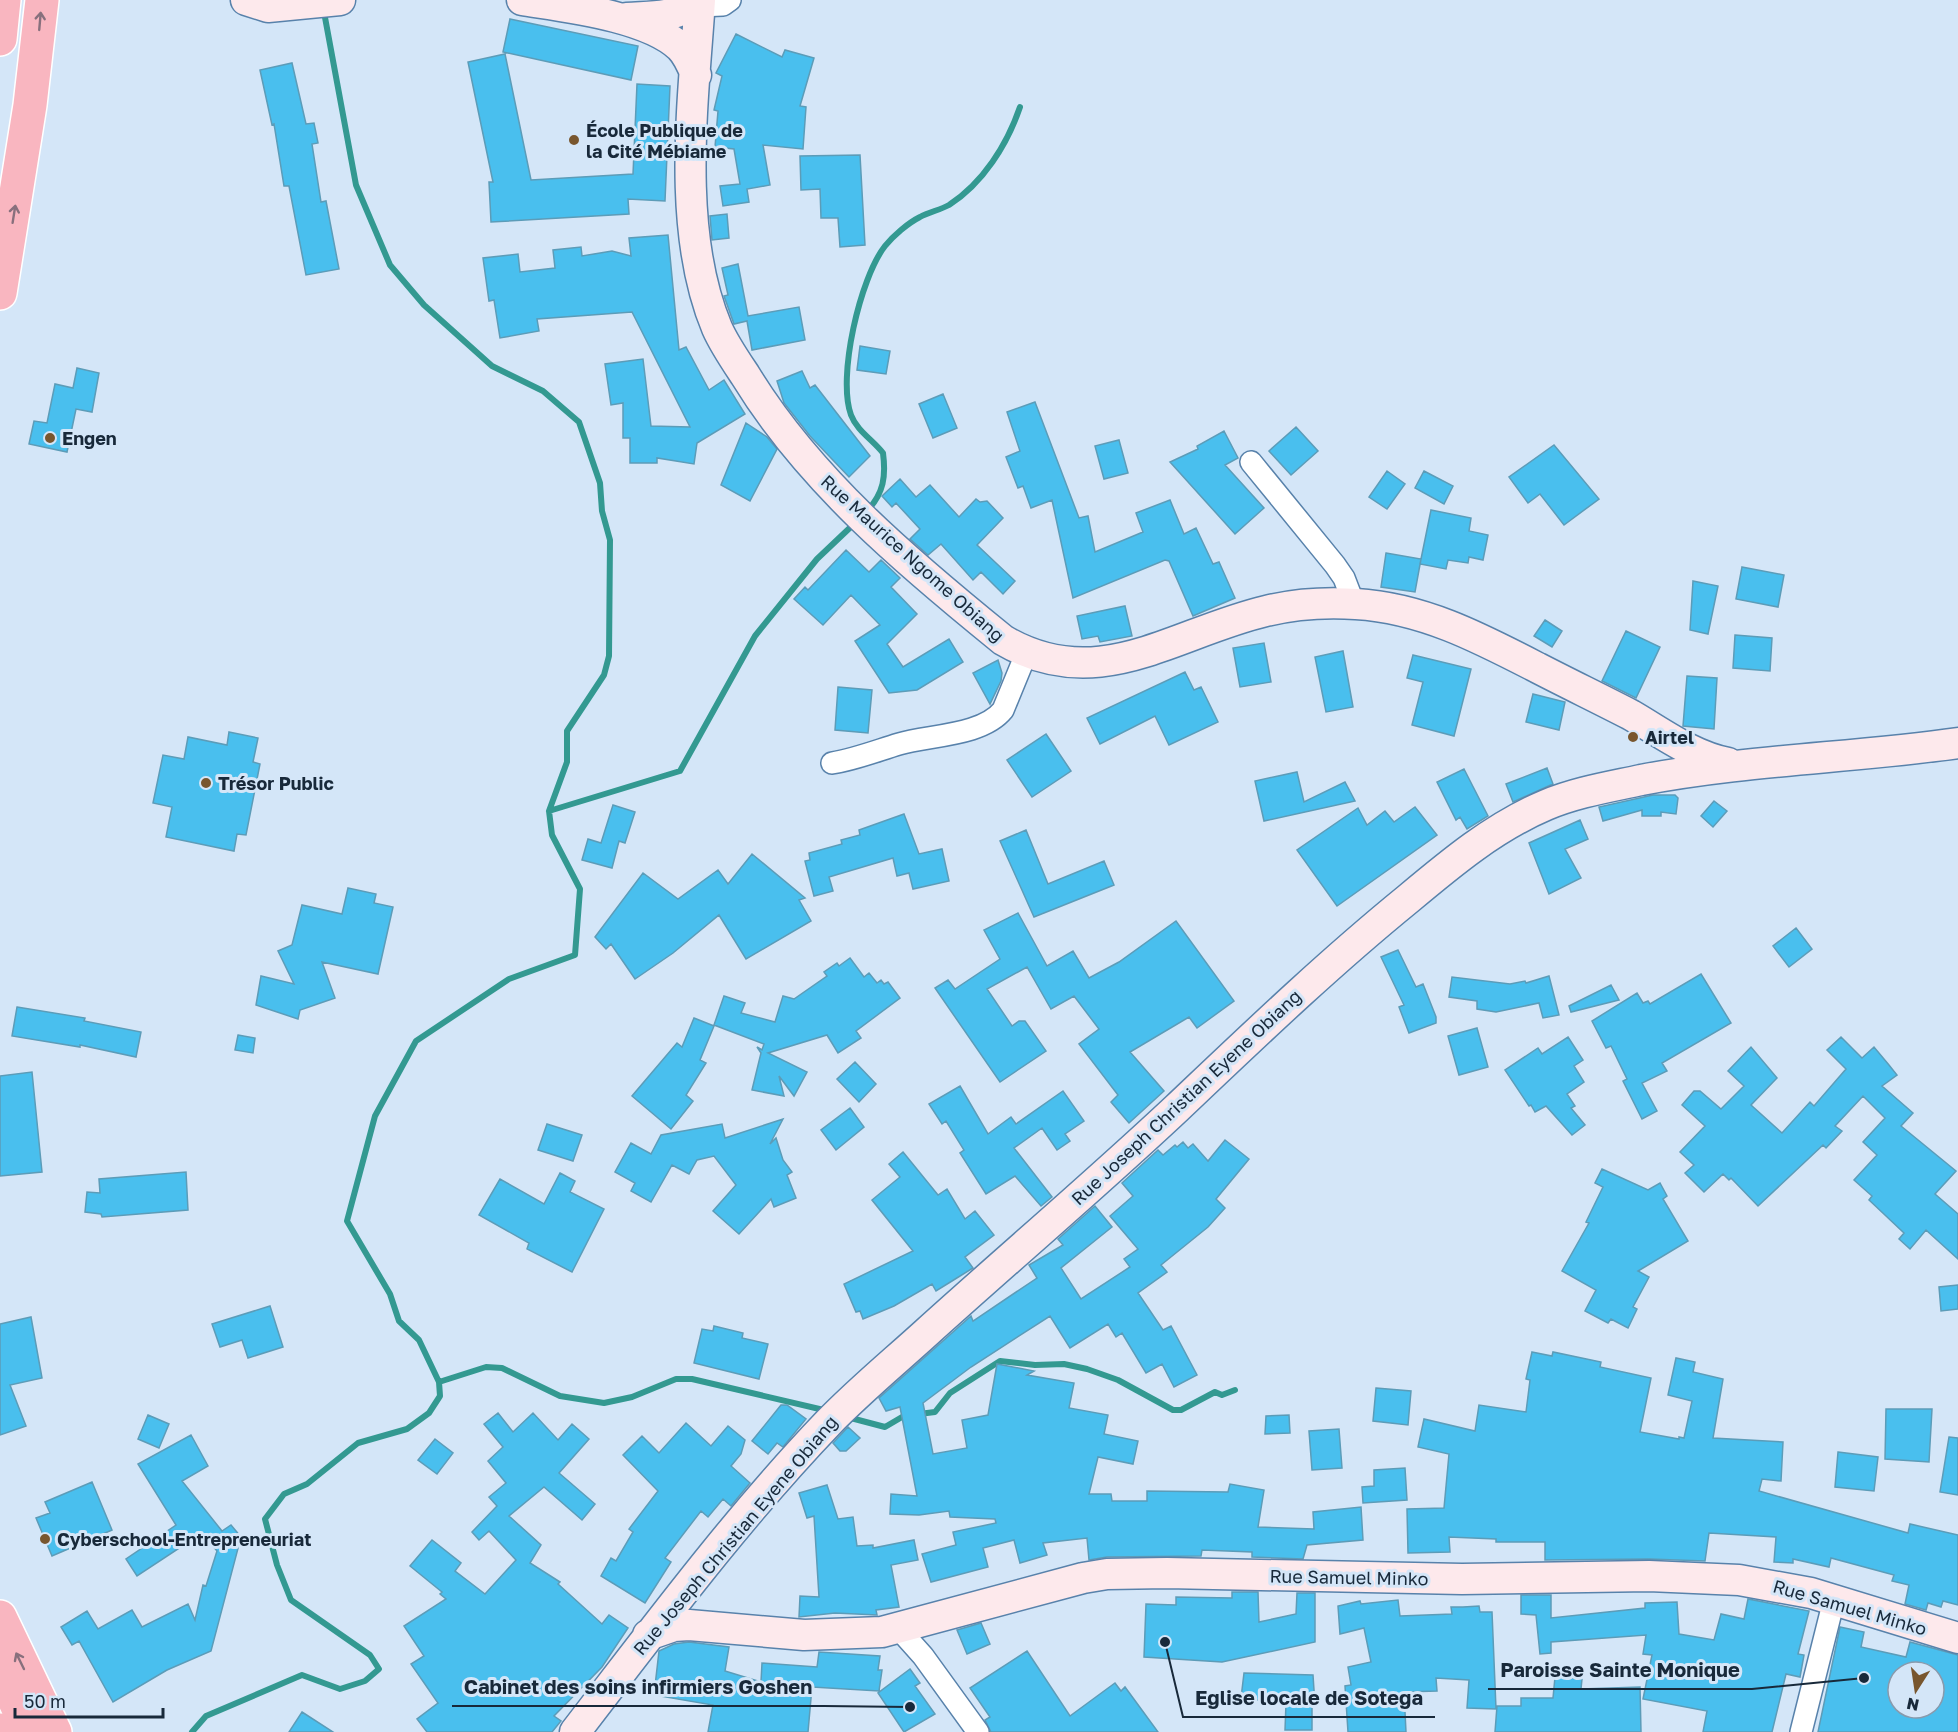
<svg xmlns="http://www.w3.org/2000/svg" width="1958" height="1732" viewBox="0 0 1958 1732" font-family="'Golos Text',sans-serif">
<rect width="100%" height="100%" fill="#d4e6f8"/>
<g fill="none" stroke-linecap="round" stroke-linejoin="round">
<!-- stream -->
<path stroke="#339991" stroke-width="6" d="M324 12 356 185 390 265 424 305 492 366 543 391 579 422 600 483 602 511 610 540 609 656 604 675 567 731V762L549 811
M867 511C884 493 886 476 883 453 873 440 857 431 851 415 837 377 860 278 885 246 893 236 908 223 920 217 929 212 940 210 949 205 983 183 1007 145 1020 107
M439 1382 486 1367 502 1368 560 1396 604 1403 632 1397 676 1379H692L828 1411
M919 1414 935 1412 950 1393 1000 1361 1035 1365 1064 1364 1087 1369 1118 1380 1173 1410H1181L1215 1392 1222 1395 1235 1390
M847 1417 885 1427 902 1417 909 1416
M192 1732 206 1716 302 1675 340 1689 365 1681 379 1669 370 1655 291 1600 277 1565 265 1519 284 1494 307 1484 358 1443 407 1429 429 1413 440 1396 439 1382 419 1340 399 1321 390 1294 347 1221 375 1116 416 1041 509 979 575 955 580 889 552 835 549 811 680 771 755 636 817 559 856 522"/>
</g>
<!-- building -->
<path fill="#49bfee" stroke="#5c9cb8" stroke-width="1.5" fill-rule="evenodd" d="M510 19 638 46 631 80 503 52Z
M736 34 782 57 785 50 814 58 800 106 806 107 803 149 763 145 770 185 747 189 749 202 723 206 720 186 740 184 734 149 715 147 718 111 714 110 722 76 716 73Z
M505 54 531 180 633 174 637 84 670 86 665 201 628 199 629 214 491 222 489 182H493L468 62Z
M292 63 306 124 314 123 318 143 312 144 321 202 326 201 339 269 306 275 289 186H284L274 124 272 125 260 70Z
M860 155 865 245 840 247 838 218H821L820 189 801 190 800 156Z
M727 214 729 238 712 240 710 216Z
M668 235 679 350 686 347 709 390 724 380 745 414 697 443 694 464 657 458V463H630V438H623V403L611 405 605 364 643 359 651 426 690 427 632 312 537 319 539 331 500 338 494 300 489 301 483 258 518 254 520 272 555 268 553 250 581 247 582 256 612 251 631 256 629 238Z
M738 264 748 316 799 307 805 340 752 350 747 321 734 324 724 296 728 295 722 268Z
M860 346 890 351 886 374 857 370Z
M77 368 99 373 92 412 76 409 67 452 29 444 34 421 47 423 55 384 73 388Z
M802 371 810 388 815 385 870 456 849 477 810 436 784 403 777 381Z
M943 394 957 428 933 438 919 404Z
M1035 402 1079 518 1088 516 1095 552 1143 532 1136 513 1170 500 1184 534 1196 528 1213 564 1219 562 1235 598 1193 616 1169 561 1165 560 1073 598 1052 500 1031 508 1023 486 1018 488 1006 457 1020 451 1007 412Z
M746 423 767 437 777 449 750 501 721 485Z
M1296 427 1318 451 1291 475 1269 451Z
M1224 431 1238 458 1225 465 1264 508 1235 534 1170 462 1198 449 1197 446Z
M1119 440 1128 473 1104 479 1095 446Z
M1554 445 1599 499 1564 525 1540 494 1528 503 1509 477Z
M1387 471 1405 484 1387 509 1369 497Z
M1424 471 1453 486 1444 504 1415 488Z
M900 479 916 497 930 485 959 517 976 499 980 502 987 501 1003 518 977 545 1015 581 1003 594 981 572 973 580 941 544 928 555 910 539 920 529 896 503 892 507 882 496Z
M1431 510 1471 518 1469 531 1488 535 1483 560 1469 557 1468 563 1448 560 1446 569 1420 564Z
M846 550 869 572 881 560 900 578 891 587 917 614 887 644 903 667 949 639 963 662 917 690 889 693 855 641 880 625 851 595 823 625 794 599 805 587 808 590Z
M1386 553 1421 559 1415 592 1381 587Z
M1742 567 1784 575 1778 607 1736 599Z
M1693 581 1718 586 1708 634 1690 630Z
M1125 606 1132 636 1100 642 1098 636 1082 639 1077 616Z
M1545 620 1562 631 1552 647 1534 636Z
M1626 631 1660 647 1636 698 1602 681Z
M1735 635 1772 638 1770 671 1733 668Z
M1264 643 1271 682 1240 687 1233 648Z
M1343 651 1353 707 1326 712 1315 657Z
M1413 655 1471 669 1454 736 1412 725 1423 682 1407 678Z
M998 660 1002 673 1001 681 990 704 973 673Z
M1185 672 1194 690 1201 687 1218 722 1169 745 1155 716 1100 744 1087 718Z
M1687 676 1717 678 1714 729 1683 726Z
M838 687 872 690 868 733 835 730Z
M1533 694 1565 702 1559 730 1526 722Z
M229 732 258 738 253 762 260 764 246 835 237 834 234 851 166 837 172 807 153 803 163 755 184 759 188 737 227 745Z
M1046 734 1071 771 1032 797 1007 760Z
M1547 768 1553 784 1513 802 1506 784Z
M1464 769 1488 816 1467 829 1460 817 1456 820 1437 782Z
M1297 772 1304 802 1345 782 1355 801 1264 821 1255 781Z
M1653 795H1675L1678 798 1676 814 1661 812V816H1642V810L1603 821 1599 807Z
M1714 801 1727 811 1713 827 1701 816Z
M613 805 635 812 625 843 619 841 612 868 582 860 588 839 601 843Z
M1415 807 1437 835 1337 906 1297 850 1358 808 1367 825 1385 811 1394 822Z
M904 814 919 854 942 849 949 881 913 889 909 873 897 876 893 858 829 877 833 891 814 896 805 861 810 860 809 853 842 844 841 840 860 835 859 830Z
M1580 820 1588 839 1565 849 1581 878 1549 894 1529 843Z
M1026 830 1048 884 1104 861 1114 885 1034 917 1000 841Z
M752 854 805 898 799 900 811 921 746 959 719 915 673 953 635 979 611 944 606 949 595 937 643 873 678 899 718 870 728 884Z
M348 888 376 894 374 903 393 907 378 974 322 962 335 998 300 1010 298 1019 256 1005 261 976 294 984 278 951 292 945 302 905 342 914Z
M1018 913 1047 966 1073 951 1089 978 1119 962 1176 921 1234 1001 1197 1028 1189 1017 1130 1052 1164 1091 1129 1123 1111 1102 1118 1095 1079 1044 1099 1029 1074 996 1051 1009 1027 967 987 989 1012 1026 1019 1021H1025L1046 1051 1000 1082 935 988 948 980 955 989 1000 959 984 930Z
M1796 928 1812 949 1789 967 1773 946Z
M1398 950 1416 987 1423 984 1436 1017V1023L1409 1033 1399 1007 1404 1005 1381 957Z
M850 958 864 977 869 973 877 983 881 980 884 984 888 982 900 998 856 1031 861 1038 838 1053 827 1035 768 1053 807 1072 794 1096 779 1076 784 1096 752 1090 761 1053 757 1047 762 1050 764 1044 714 1025 724 996 745 1003 741 1013 775 1022 783 996 794 999 827 976 824 972 837 963 839 966Z
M1701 974 1731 1023 1662 1063 1667 1071 1642 1083 1657 1111 1642 1119 1623 1081 1627 1079 1611 1046 1606 1048 1592 1021 1637 993 1643 1003 1648 1001 1650 1004Z
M1549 976 1559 1015 1543 1018 1539 1003 1496 1012 1477 1009V1001L1449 997 1452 977 1510 984 1525 981 1526 983Z
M1611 985 1619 1000 1571 1012 1569 1006Z
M17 1007 85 1018 84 1021 141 1032 136 1057 80 1045V1047L12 1036Z
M694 1018 714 1026 700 1060 706 1063 686 1095 693 1101 671 1129 632 1096 677 1043 682 1047Z
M1477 1028 1488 1067 1459 1075 1448 1036Z
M238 1035 255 1038 253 1053 235 1050Z
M1568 1037 1583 1060 1574 1066 1584 1082 1567 1094 1575 1106 1571 1108 1585 1125 1572 1135 1546 1106 1535 1112 1531 1105 1529 1106 1505 1070 1538 1048 1542 1054Z
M1841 1037 1862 1058 1874 1047 1889 1065 1897 1075 1882 1086 1913 1113 1901 1126 1956 1171 1935 1194 1958 1214V1259L1926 1230 1910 1249 1899 1239 1904 1233 1869 1200 1872 1196 1854 1180 1877 1155 1863 1142 1885 1118 1863 1096 1835 1126 1842 1131 1826 1148 1823 1145 1758 1206 1731 1178 1729 1180 1723 1174 1704 1192 1685 1173 1694 1165 1680 1152 1705 1126 1682 1105 1694 1091H1700L1721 1109 1744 1086 1728 1071 1751 1047 1777 1078 1751 1105 1782 1133 1810 1102 1814 1106 1846 1069 1827 1050Z
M855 1062 876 1084 859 1102 837 1079Z
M32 1072 42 1172 0 1176V1076Z
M960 1086 988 1134 1011 1117 1016 1124 1063 1091 1084 1121 1065 1134 1070 1141 1057 1150 1042 1128 1014 1148 1052 1197 1041 1206 1015 1176 986 1194 960 1153 964 1150 946 1121 942 1124 929 1104Z
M850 1108 864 1127 836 1150 821 1130Z
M783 1119 770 1144 776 1138 783 1160 792 1172 787 1175 796 1198 774 1207 771 1199 739 1234 713 1211 736 1185 714 1156 697 1160 689 1174 672 1165 651 1202 631 1191 635 1183 615 1172 631 1143 651 1154 661 1135 722 1124 725 1138Z
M547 1124 582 1135 573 1161 538 1150Z
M1225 1140 1249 1159 1216 1199 1225 1208 1208 1227 1161 1265 1167 1272 1138 1293 1163 1330 1171 1326 1197 1375 1174 1387 1162 1364 1146 1373 1122 1333 1116 1337 1108 1324 1070 1348 1050 1316 971 1367 923 1403 933 1454 967 1448 962 1420 988 1415 997 1364 1034 1371 1027 1375 1074 1383 1069 1408 1108 1415 1104 1434 1138 1441 1133 1464 1098 1457 1089 1494H1111L1112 1501H1147V1491L1228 1492 1230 1484 1264 1490 1258 1527 1314 1529 1313 1512 1361 1507 1363 1540 1307 1545 1303 1559 1252 1557V1552L1202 1550 1201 1556 1107 1557 1089 1560 1087 1538 1043 1543 1047 1555 1020 1563 1014 1540 983 1548 988 1567 931 1582 922 1554 956 1545 953 1532 996 1523 995 1519 950 1517 949 1511 919 1515 890 1514 891 1494 917 1496 900 1407 886 1411 879 1398 971 1316 973 1321 1037 1278 1029 1265 1063 1245 1058 1239 1095 1206 1112 1227 1061 1268 1081 1299 1130 1267 1124 1259 1138 1249 1110 1216 1133 1196 1122 1183 1158 1150 1163 1155 1175 1145 1177 1147 1183 1142 1188 1148 1193 1144 1208 1161Z
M903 1152 938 1195 947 1189 965 1219 975 1211 994 1235 965 1257 973 1268 952 1281 936 1291 932 1284 894 1306 863 1319 860 1311 856 1312 844 1284 913 1251 872 1200 900 1177 889 1164Z
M1602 1169 1648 1190 1660 1183 1667 1196 1663 1199 1688 1241 1638 1271 1649 1277 1633 1307 1637 1309 1628 1328 1611 1319 1608 1323 1585 1311 1596 1290 1562 1271 1589 1223 1586 1222 1603 1187 1595 1183Z
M186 1172 188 1210 102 1217 101 1214 85 1212 87 1192 100 1193 99 1179Z
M560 1173 575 1181 570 1192 604 1209 572 1272 527 1249 529 1243 479 1215 500 1179 544 1204Z
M1958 1285V1309L1941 1311 1939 1287Z
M270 1306 283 1347 248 1358 242 1340 220 1347 212 1324Z
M31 1317 42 1378 10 1385 26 1426 0 1435V1324Z
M714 1326 743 1333 742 1338 768 1344 759 1379 694 1363 702 1329 713 1331Z
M1532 1352 1552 1356 1553 1352 1601 1362 1600 1367 1651 1378 1640 1432 1679 1439V1437L1684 1438 1692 1401 1668 1395 1676 1358 1695 1362 1693 1372 1723 1379 1713 1438 1783 1442 1781 1481 1762 1479 1759 1491 1908 1533 1910 1524 1958 1535V1605L1943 1601 1941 1607 1928 1603 1926 1610 1905 1604 1909 1585 1892 1581 1894 1575 1831 1558 1829 1567 1793 1559V1563L1774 1562 1776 1537 1709 1533 1705 1561 1649 1559 1545 1560V1542H1496V1539L1449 1537 1450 1552 1408 1553 1407 1509 1444 1508 1449 1454 1418 1447 1424 1419 1475 1431 1479 1405 1526 1412 1530 1380 1526 1379Z
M1376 1388 1411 1391 1408 1425 1373 1421Z
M781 1405H787L806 1419 783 1447 777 1443 768 1454 752 1441Z
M1886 1409H1932L1929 1462 1885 1459Z
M498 1413 513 1432 533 1413 558 1440 572 1424 589 1439 559 1473 595 1504 582 1520 544 1487 509 1516 541 1545 530 1563 560 1582 558 1584 602 1624 609 1615 628 1628 602 1667 554 1716 561 1721 552 1732H427L417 1719 438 1703 411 1664 424 1656 404 1626 446 1599 440 1594 442 1592 410 1566 432 1540 461 1563 455 1571 485 1594 516 1560 489 1531 479 1540 472 1532 497 1506 489 1497 506 1483 488 1461 503 1447 484 1424Z
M148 1415 169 1424 159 1448 138 1439Z
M1289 1415 1290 1433 1265 1434 1266 1416Z
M686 1423 711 1446 728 1426 745 1440 741 1454 731 1466 750 1483 731 1506 723 1499 708 1517 701 1511 665 1558 671 1562 645 1603 601 1576 611 1558 616 1561 633 1532 629 1529 658 1491 623 1455 642 1436 659 1453Z
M848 1427 860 1438 846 1451H840L833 1443Z
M1339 1429 1342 1468 1312 1470 1309 1431Z
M191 1435 208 1466 182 1481 222 1531 231 1525 241 1537 211 1651 167 1670 113 1702 79 1641 72 1645 61 1627 87 1611 98 1629 132 1610 142 1627 188 1604 195 1620 203 1585 206 1586 217 1551 202 1533 137 1576 126 1559 176 1525 138 1464Z
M1949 1437 1958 1438V1495L1940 1492Z
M435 1439 453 1453 437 1474 418 1460Z
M1838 1452 1878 1457 1874 1491 1835 1487Z
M1405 1468 1407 1500 1363 1503 1362 1487 1374 1486V1470Z
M92 1482 112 1530 52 1556 36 1518 50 1513 45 1502Z
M827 1485 838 1519 853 1517 857 1546 873 1545V1548L914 1540 918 1560 891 1565 899 1607 876 1610 877 1615 835 1613 799 1617 800 1596 819 1597 814 1516 807 1518 799 1493Z
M1232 1592H1258L1259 1622 1296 1614 1297 1593H1315V1642L1222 1662 1144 1657 1146 1604 1176 1605V1597L1232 1598Z
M1521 1595H1551V1618L1645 1608V1603L1677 1602 1679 1634 1714 1640 1721 1614 1744 1619 1748 1599 1809 1611 1798 1654 1804 1655 1800 1677 1786 1674 1772 1732H1703L1707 1711 1643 1699 1652 1655 1643 1654 1646 1635 1551 1642V1653L1540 1654 1536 1615 1521 1614Z
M1398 1600 1400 1616 1452 1614 1451 1607H1463L1479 1606 1480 1612H1492L1496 1709 1467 1708 1469 1680 1436 1678 1437 1691 1404 1692 1406 1732H1348L1345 1686 1351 1685 1348 1667 1371 1662 1364 1628 1340 1634 1338 1606 1360 1601 1361 1604Z
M981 1623 990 1644 967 1654 957 1630Z
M1840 1627 1864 1632 1861 1647 1906 1657 1910 1642 1958 1655V1732H1818ZM1898 1672H1934V1708H1898Z
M689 1642 729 1647 725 1671 761 1682 762 1663 817 1667 819 1652 880 1656 878 1670H882L879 1691 812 1687 808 1732H708L713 1705 654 1695 659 1651 674 1644Z
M1027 1651 1070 1716 1115 1683 1121 1691 1125 1687 1158 1732H991L985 1720 990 1717 970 1688Z
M910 1669 920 1683 915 1686 935 1714 904 1732 878 1693Z
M1244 1673 1313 1675 1315 1705H1312V1730H1285L1286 1703 1241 1698Z
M1555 1677 1582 1679 1581 1689 1640 1687 1641 1732H1495L1497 1706H1521V1698H1553Z
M302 1712 333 1732H289Z"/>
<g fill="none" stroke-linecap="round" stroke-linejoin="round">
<!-- street casing -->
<g stroke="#5882ab" stroke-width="24">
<path id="street" d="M699 6 723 5 730 0
M1251 462 1335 565 1344 578 1354 604
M832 763C856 759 876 751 899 744 929 735 982 736 1003 710L1026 654
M898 1628 923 1656 978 1732
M1801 1732 1834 1600"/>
</g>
<!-- secondary casing -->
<g stroke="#5882ab" stroke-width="33">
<path id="secondary" d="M246 0 268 7 340 0
M522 0C566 7 647 16 680 47 688 55 692 65 696 75
M700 0C693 103 676 230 717 328 724 344 735 360 745 375 809 480 908 563 1003 640 1098 696 1173 633 1266 611 1295 604 1326 602 1356 604 1423 608 1480 638 1538 668 1569 684 1600 699 1631 715 1662 733 1692 756 1728 763
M627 18C651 16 677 19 695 0
M648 1635 674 1626 689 1625 804 1635 882 1632 1083 1578 1107 1574 1167 1573 1462 1579 1649 1576 1739 1580 1811 1593 1958 1638
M575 1732C656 1627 736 1519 828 1423 859 1391 893 1363 926 1333 1010 1257 1095 1185 1177 1108 1253 1036 1327 965 1408 899 1451 863 1494 827 1546 805 1577 792 1609 787 1641 780 1745 760 1852 758 1958 743"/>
</g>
<!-- highway casing -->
<g stroke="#fff" stroke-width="36">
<path id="highway" d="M0 39 4 0
M0 293 30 105 42 0
M0 1617 55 1732
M0 1669 29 1732
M0 1730 1 1732"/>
</g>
<!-- street -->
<use href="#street" stroke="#fff" stroke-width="21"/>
<!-- secondary -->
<use href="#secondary" stroke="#fde9ec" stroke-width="30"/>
<!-- highway -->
<use href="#highway" stroke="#f9b6c0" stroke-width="33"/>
</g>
<!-- one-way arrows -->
<defs><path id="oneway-shaft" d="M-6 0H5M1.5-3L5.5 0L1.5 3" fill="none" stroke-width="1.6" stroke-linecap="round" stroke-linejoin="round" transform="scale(1.5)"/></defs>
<g stroke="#88707d">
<use href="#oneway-shaft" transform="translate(40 21) rotate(-85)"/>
<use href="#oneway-shaft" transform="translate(14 214) rotate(-81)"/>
<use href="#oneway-shaft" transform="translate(20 1661) rotate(-116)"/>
</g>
<!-- markers -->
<g fill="#78562e" stroke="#d4e6f8" stroke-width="2">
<circle cx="574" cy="140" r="6"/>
<circle cx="50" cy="438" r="6"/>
<circle cx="1633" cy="737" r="6"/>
<circle cx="206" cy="783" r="6"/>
<circle cx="45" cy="1539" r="6"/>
</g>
<g text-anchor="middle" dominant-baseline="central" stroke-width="6" stroke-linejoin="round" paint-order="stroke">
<!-- poi labels -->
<g font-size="18" font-weight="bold" fill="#18293a" stroke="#d4e6f8" text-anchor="start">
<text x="586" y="130">École Publique de<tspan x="586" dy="21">la Cité Mébiame</tspan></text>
<text x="62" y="438">Engen</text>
<text x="1645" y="737">Airtel</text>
<text x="218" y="783">Trésor Public</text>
<text x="57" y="1539">Cyberschool-Entrepreneuriat</text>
</g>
<!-- street labels -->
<g font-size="18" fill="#18293a" stroke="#d4e6f8">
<text transform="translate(913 558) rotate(42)">Rue Maurice Ngome Obiang</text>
<text transform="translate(1186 1097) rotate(-43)">Rue Joseph Christian Eyene Obiang</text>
<text transform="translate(735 1535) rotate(-50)">Rue Joseph Christian Eyene Obiang</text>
<text transform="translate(1349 1577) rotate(1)">Rue Samuel Minko</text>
<text transform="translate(1850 1607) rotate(16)">Rue Samuel Minko</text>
</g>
</g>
<!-- callouts -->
<path fill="none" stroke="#18293a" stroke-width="2" d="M1864 1678L1752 1689H1488M910 1707L824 1706H452M1165 1642L1183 1717H1435"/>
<g fill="#18293a" stroke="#d4e6f8" stroke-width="2">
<circle cx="1864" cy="1678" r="6"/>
<circle cx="910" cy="1707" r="6"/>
<circle cx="1165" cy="1642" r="6"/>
</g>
<g font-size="20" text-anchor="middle" font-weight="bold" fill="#18293a" stroke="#d4e6f8" stroke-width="6" stroke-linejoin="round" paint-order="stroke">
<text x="1620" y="1677">Paroisse Sainte Monique</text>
<text x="638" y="1694">Cabinet des soins infirmiers Goshen</text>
<text x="1309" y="1705">Eglise locale de Sotega</text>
</g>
<!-- north arrow -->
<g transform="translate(1916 1690) rotate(192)"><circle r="28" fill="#d4e6f8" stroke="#899aac" stroke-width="1.5"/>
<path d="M0-4.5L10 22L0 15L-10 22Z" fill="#78562e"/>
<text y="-9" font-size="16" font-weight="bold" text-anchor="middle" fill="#18293a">N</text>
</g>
<!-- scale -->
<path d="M15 1708v9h148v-9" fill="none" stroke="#18293a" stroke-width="3"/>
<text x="24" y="1708" font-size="18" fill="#18293a" stroke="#d4e6f8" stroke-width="4.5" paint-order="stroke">50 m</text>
</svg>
